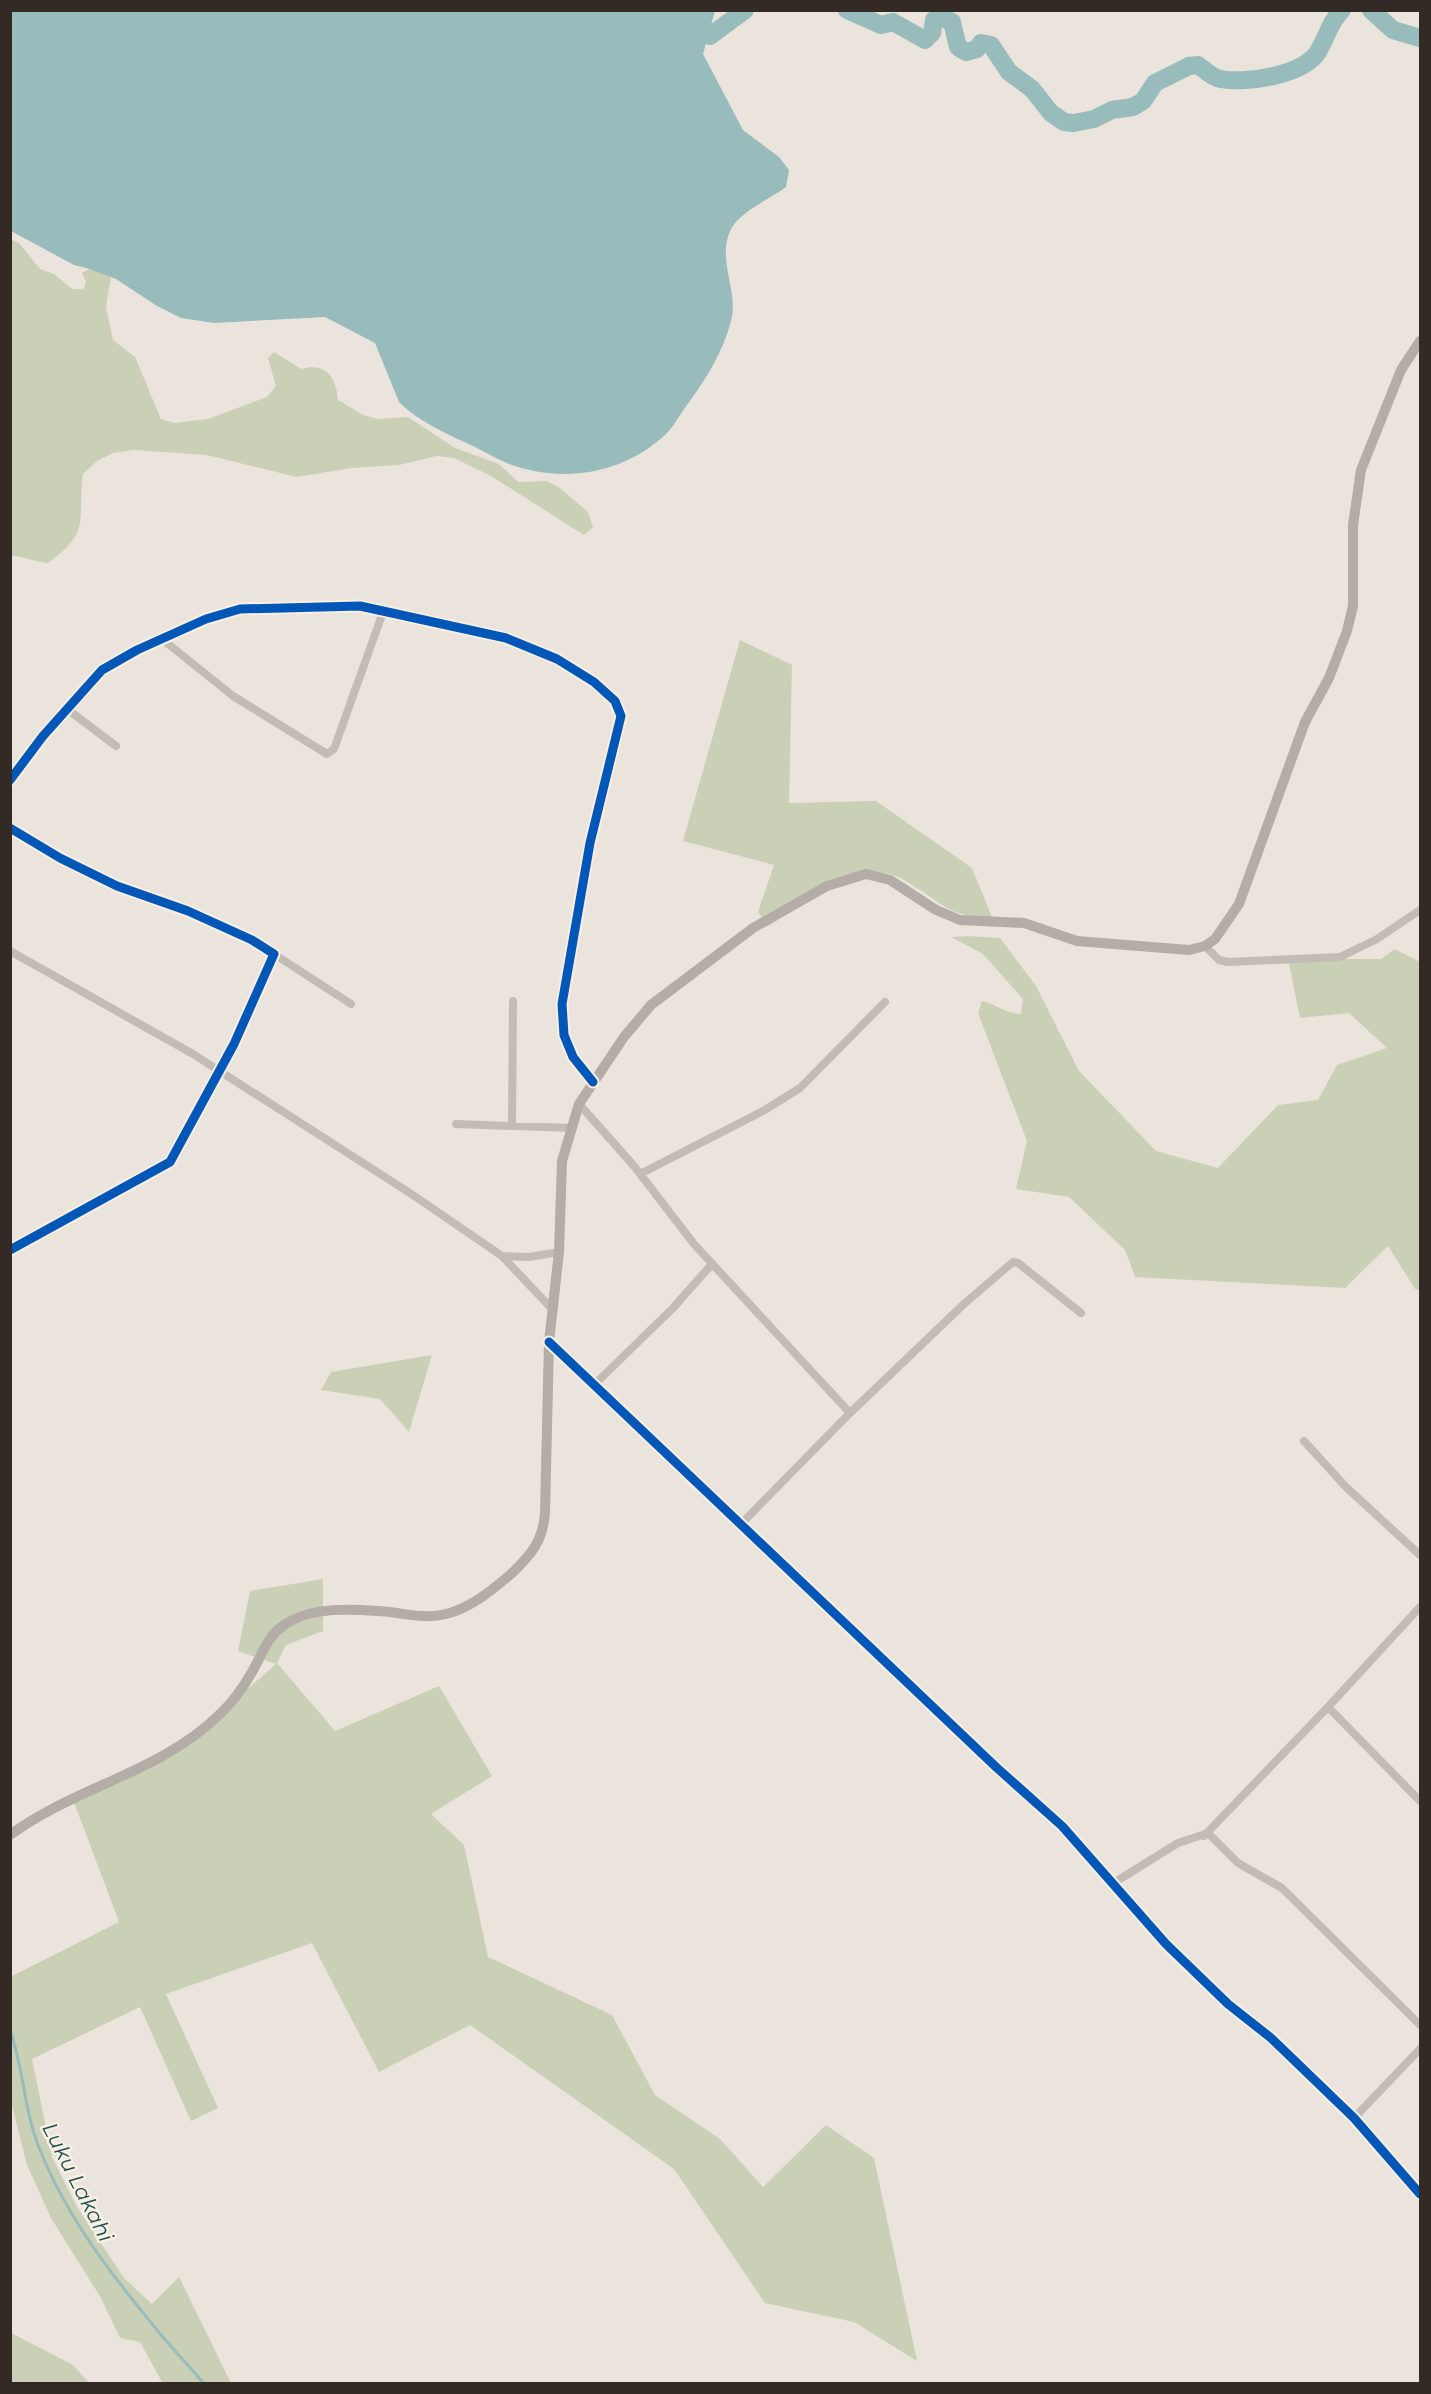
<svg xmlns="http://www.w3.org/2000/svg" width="1431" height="2394" viewBox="0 0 1431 2394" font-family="Montserrat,sans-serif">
<rect width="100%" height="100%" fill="#eae4dc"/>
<!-- green -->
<path fill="#cad0b6" d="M11 239 19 243 40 269 54 274 72 289H84L86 282 82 273 102 262 112 271 106 307 113 340 135 357 161 419 174 423 208 419 267 397 276 386 268 358 274 352 301 369C326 362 336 377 338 400L363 415 378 419 408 417 455 448 499 464 518 482 547 481 560 488 588 512 593 527 584 535 491 476 454 458 437 456 399 465 352 468 297 477 206 455 134 450 113 453 97 461 83 474C77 521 92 531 48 563 34 562 24 556 11 556Z
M740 640 792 665 789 803 876 801 972 868 992 917C952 917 948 908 917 888 909 883 898 875 888 874 849 866 799 904 769 926L758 912 774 865 683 841Z
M968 936 1000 938 1036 986 1079 1071 1156 1151 1218 1168 1278 1105 1318 1100 1337 1065 1387 1048 1349 1013 1300 1018 1288 959H1381L1395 949 1420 962V1290L1415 1289 1388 1246 1345 1288 1135 1277 1125 1250 1069 1197 1016 1189 1027 1141 978 1013 982 1001C996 1004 1006 1014 1021 1014L1023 999 983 954 951 937Z
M432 1355 409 1432 380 1399 321 1390 331 1372Z
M323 1579V1631L286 1645 277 1663 335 1731 439 1686 492 1776 431 1814 464 1845 488 1957 612 2015 655 2095 720 2139 763 2187 826 2125 874 2158 917 2361 854 2322 765 2303 674 2169 470 2025 379 2072 312 1943 166 1994 218 2108 191 2121 140 2007 32 2059 52 2157 77 2207 124 2278 152 2304 179 2277 231 2383 162 2382 140 2342 120 2338 101 2298 51 2218 27 2165 11 2102 10 1977 119 1922 72 1797 202 1736 243 1693 276 1664 238 1651 250 1591Z
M11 2333 73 2365 89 2383H11Z"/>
<!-- water -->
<path fill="#98bbbb" d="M10 11H715L703 54 743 130 779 157 789 170 786 187C769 200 739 211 730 231 717 261 739 291 731 321 723 352 706 379 687 405 680 414 675 425 666 434 624 474 563 484 509 464 497 459 485 452 473 446 447 434 419 422 399 402L375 343 325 317 214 323 181 318 157 306 116 279 90 269 74 265 11 231Z"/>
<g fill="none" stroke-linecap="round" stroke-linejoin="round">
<!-- stream -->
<path stroke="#98bbbb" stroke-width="3" d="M10 2030C24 2069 24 2112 40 2150 68 2220 114 2278 162 2336 175 2352 191 2367 204 2384"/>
<!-- river -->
<path stroke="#98bbbb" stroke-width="18" d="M847 10 881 25 893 22 925 40 932 33 934 20 941 17 952 22 958 47 966 52 977 49 981 43 991 45 1009 72 1032 89 1051 113 1064 122 1074 123 1094 119 1112 110 1133 107 1143 101 1155 83 1189 66 1198 65C1205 70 1213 78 1221 79 1246 84 1306 75 1319 50 1328 35 1329 23 1342 10
M1371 10 1393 30 1420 38
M710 36 745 10"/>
<!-- street -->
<path stroke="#c3bcb5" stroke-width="8" d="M162 639 233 696 327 754 334 749 383 612
M67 709 116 746
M10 780 43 736 102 670 137 650 206 619 240 609 360 606 506 638 557 659 594 682 615 701 621 716 590 843 562 1004 564 1035 573 1057 593 1082
M10 828 60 858 117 886 188 911 252 940 274 954 234 1044 170 1162 10 1250
M1205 946 1219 960 1228 962 1340 957 1377 939 1420 910
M10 951 193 1054 413 1195 502 1256 553 1310
M274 954 351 1004
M579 1104 634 1166 694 1244 850 1413 740 1525
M456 1124 571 1128
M512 1126 513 1001
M640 1174 763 1111 800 1088 885 1002
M502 1256 529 1257 559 1252
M549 1342 996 1767 1062 1826 1166 1944 1228 2004 1271 2038 1354 2118 1420 2194
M595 1384 673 1308 712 1264
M850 1413 965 1303 1013 1262 1018 1263 1081 1313
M1304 1441 1346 1487 1420 1555
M1328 1707 1420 1607
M1204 1836 1328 1707 1420 1801
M1112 1884 1178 1843 1208 1833 1238 1863 1282 1888 1420 2025
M1354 2118 1420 2049"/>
<!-- secondary -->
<path stroke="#b4aca6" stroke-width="10" d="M10 1835C75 1787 161 1772 219 1715 232 1703 243 1688 252 1672 263 1653 268 1633 289 1622 314 1607 350 1609 378 1611 401 1612 423 1620 446 1614 471 1608 492 1590 511 1574 531 1555 543 1541 545 1513L549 1342 559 1252 562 1161 579 1104 624 1037 651 1005 753 928 827 886 866 874 890 880 936 910 960 920 1024 923 1077 941 1189 950 1205 946 1215 939 1239 904 1305 722 1329 678 1347 631 1353 606V525L1361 470 1401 370 1420 341"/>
<!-- cycleway casing -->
<g stroke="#f9efe2" stroke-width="13">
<path id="cycleway" d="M10 780 43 736 102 670 137 650 206 619 240 609 360 606 506 638 557 659 594 682 615 701 621 716 590 843 562 1004 564 1035 573 1057 593 1082
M10 828 60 858 117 886 188 911 252 940 274 954 234 1044 170 1162 10 1250
M549 1342 996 1767 1062 1826 1166 1944 1228 2004 1271 2038 1354 2118 1420 2194"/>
</g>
<!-- cycleway -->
<use href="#cycleway" stroke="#0057b8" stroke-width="9"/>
</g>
<g text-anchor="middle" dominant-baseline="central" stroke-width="5" stroke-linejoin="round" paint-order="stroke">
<!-- water labels -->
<g font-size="21" font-style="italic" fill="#1b4e54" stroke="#f9efe2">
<text transform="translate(78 2182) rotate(63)">Luku Lakahi</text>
</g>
</g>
<!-- border -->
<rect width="1431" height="2394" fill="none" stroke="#332925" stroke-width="24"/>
</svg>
